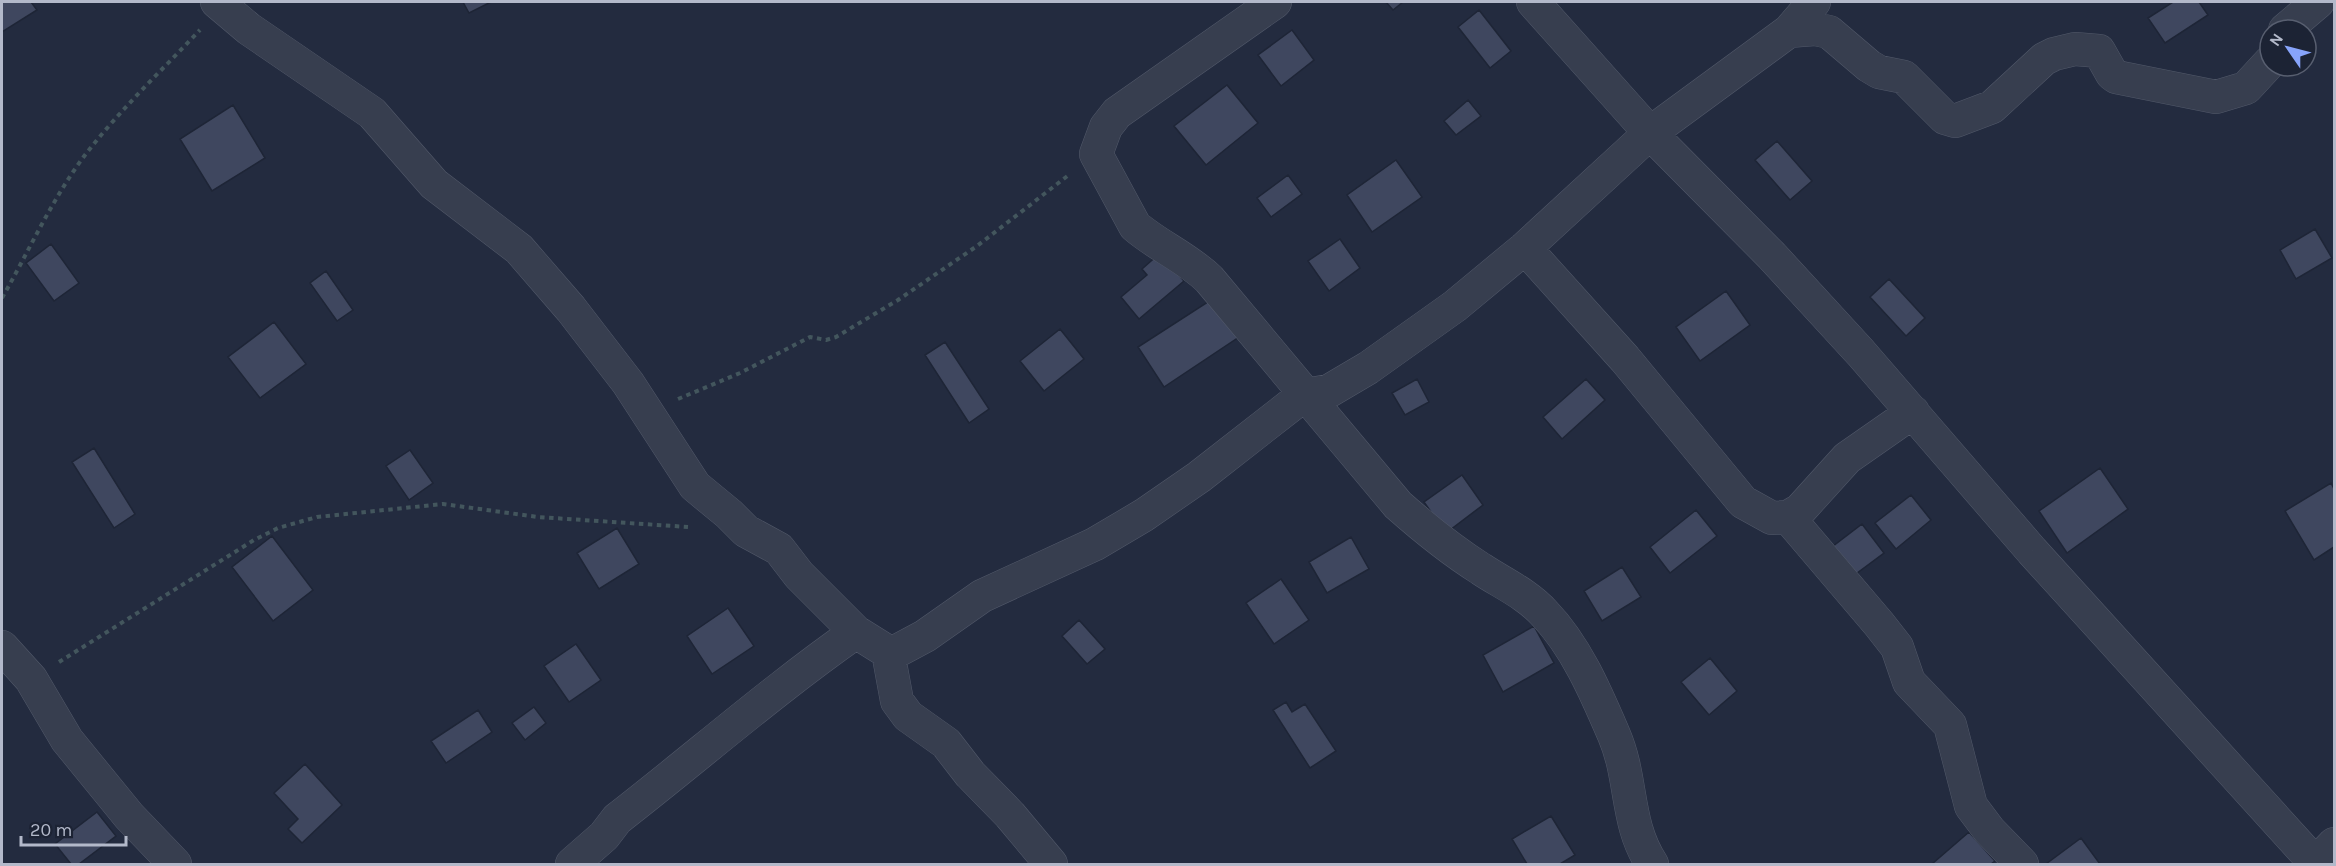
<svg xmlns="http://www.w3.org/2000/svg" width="2336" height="866" viewBox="0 0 2336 866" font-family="Karla,sans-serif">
<rect width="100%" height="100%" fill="#232b3f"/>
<!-- building -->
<path fill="#3f475f" stroke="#1e2536" stroke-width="1.5" d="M2 2H31L37 10 2 32Z
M463 2H491L469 13Z
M1386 2H1403L1393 10Z
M2173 2H2199L2208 15 2165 43 2148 18Z
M1479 10 1511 51 1490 68 1458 27Z
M1292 30 1314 60 1281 86 1258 55Z
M1227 85 1258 123 1206 165 1174 126Z
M1468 100 1481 116 1456 135 1444 121Z
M233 105 265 158 212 191 180 139Z
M1777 141 1812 181 1790 200 1755 160Z
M1396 160 1422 197 1372 232 1347 195Z
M1288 175 1302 194 1271 217 1257 198Z
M2315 229 2332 258 2296 279 2280 250Z
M1340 239 1360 268 1329 291 1308 261Z
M51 244 79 283 54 301 26 263Z
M1160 253 1184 281 1139 319 1121 297 1147 275 1142 269Z
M326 271 353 310 337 321 310 283Z
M1889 279 1925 318 1906 336 1870 297Z
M1726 291 1750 325 1700 361 1676 327Z
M1217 296 1242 335 1164 387 1138 347Z
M274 322 306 364 260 398 228 357Z
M1060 329 1084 359 1044 391 1020 361Z
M945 342 989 409 969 423 925 355Z
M1417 379 1429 402 1405 415 1392 393Z
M1586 379 1605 400 1562 439 1543 417Z
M94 448 135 514 114 528 72 462Z
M410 450 433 483 409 500 386 466Z
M2100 468 2128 509 2067 553 2039 511Z
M1462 475 1483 505 1446 533 1424 502Z
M2331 483 2334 489V547L2314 560 2285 511Z
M1911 495 1931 520 1896 549 1875 523Z
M1696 510 1717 536 1670 573 1650 547Z
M1862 524 1884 553 1849 579 1828 550Z
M617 528 639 564 599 589 577 553Z
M272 536 313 590 273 621 232 567Z
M1351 537 1369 569 1327 593 1309 562Z
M1622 567 1641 597 1602 621 1584 591Z
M1281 579 1309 620 1274 644 1246 603Z
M728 608 754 646 712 674 687 636Z
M1079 620 1105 649 1087 664 1062 636Z
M1534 626 1554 663 1503 692 1483 655Z
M576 644 601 680 569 702 544 666Z
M1710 658 1737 691 1709 715 1681 682Z
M1286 702 1292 712 1305 704 1336 751 1310 768 1273 710Z
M534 707 546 723 525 740 512 723Z
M478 710 492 732 446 763 431 741Z
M305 764 342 805 302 843 288 829 298 819 274 793Z
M97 812 116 836 79 864H71L55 844Z
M1551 816 1575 855 1560 864H1527L1512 839Z
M1969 832 1995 861 1991 864H1932Z
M2081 838 2100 864H2046Z"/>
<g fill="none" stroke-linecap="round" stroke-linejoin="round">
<!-- minor casing -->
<g stroke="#52596a" stroke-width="34">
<path id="minor" d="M217 2 249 29 372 113 434 184 519 249 571 309 628 383 695 486 729 514 746 531 779 549 799 575 856 632 888 652 897 701 908 716 946 743 970 774 1010 815 1051 864
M1275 2 1117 113 1106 127 1096 154 1135 226C1158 246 1186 257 1209 279L1398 505C1424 528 1451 550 1481 569 1502 583 1527 594 1544 613 1576 646 1596 693 1614 735 1633 779 1625 823 1652 864
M1533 2 1650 133 1772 256 1861 353 2032 551 2316 864
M2285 30 2318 2
M1789 31 1815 29 1829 32 1869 66 1879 72 1904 77 1945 118 1955 121 1992 107 2044 59 2054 54 2075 49 2099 51 2112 74 2116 77 2216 97 2246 88 2270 62
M1525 248 1625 359 1743 502 1772 518 1788 517 1800 510 1847 458 1913 412
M1788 517 1879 624 1897 647 1909 682 1950 725 1971 806 1989 830 2022 864
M2 647 31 679 67 740 129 816 175 864
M888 652 897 651 925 636 982 596 1095 544 1144 515 1199 477 1304 395 1329 391 1368 368 1455 306 1525 248 1650 133 1789 31 1814 2
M572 864 604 836 617 819C697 757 773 690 856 632
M2315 864 2334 844"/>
</g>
<!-- path -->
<path stroke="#43565d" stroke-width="4" stroke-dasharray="4.5 4.5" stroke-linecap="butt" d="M2 298C29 251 52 199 85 155 119 111 161 71 200 30
M678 399 740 373 810 337 826 340 836 337 898 300 977 246 1070 174
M59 662 254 540 278 528 317 517 443 504 538 517 688 527"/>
<!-- minor -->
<use href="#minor" stroke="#373e4f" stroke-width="33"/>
</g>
<!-- border -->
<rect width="2336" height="866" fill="none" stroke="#b3b9ca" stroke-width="6"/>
<!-- north arrow -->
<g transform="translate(2288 48) rotate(305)"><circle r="28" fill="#1c2334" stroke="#585f70" stroke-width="1.5"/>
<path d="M0-4.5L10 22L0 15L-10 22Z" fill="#87a4fb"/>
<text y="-9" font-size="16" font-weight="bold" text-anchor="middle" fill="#b3b9ca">N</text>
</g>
<!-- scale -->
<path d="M21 836v9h105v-9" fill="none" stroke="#b3b9ca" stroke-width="3"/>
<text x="30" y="836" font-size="18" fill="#b3b9ca" stroke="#1c2334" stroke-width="4.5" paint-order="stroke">20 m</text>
</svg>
